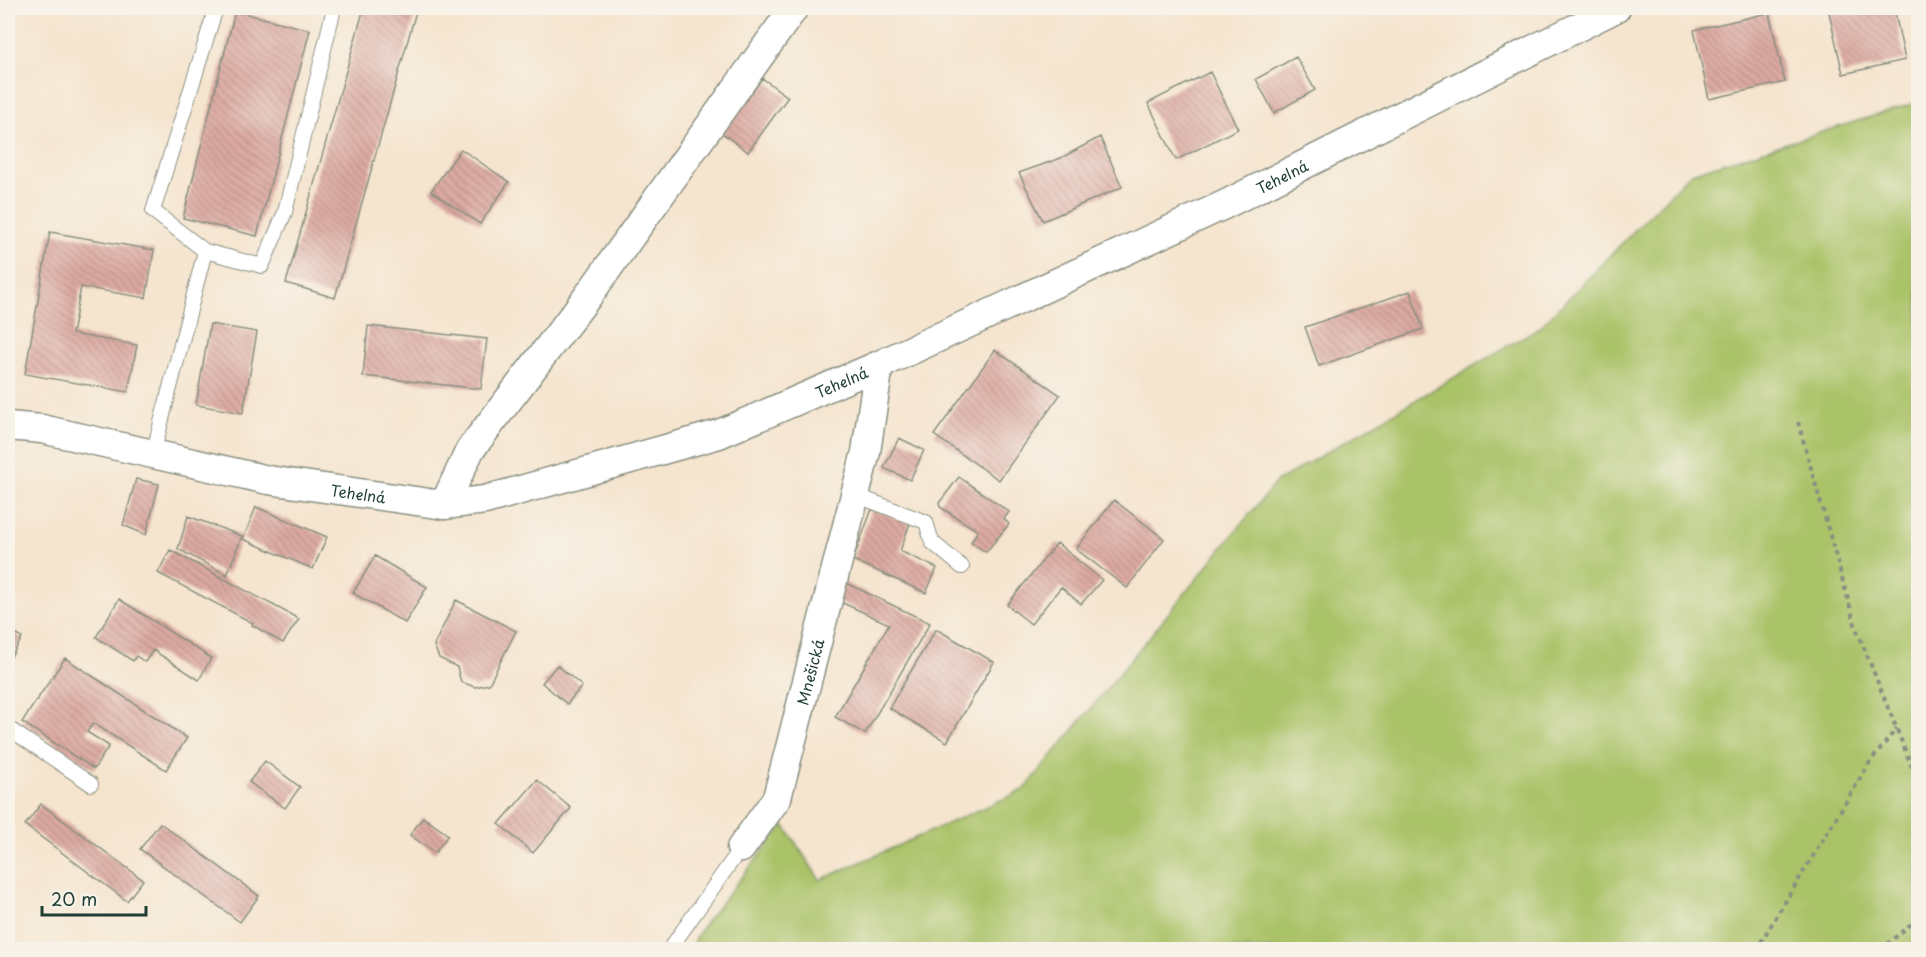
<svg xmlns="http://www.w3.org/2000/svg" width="1926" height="957" viewBox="0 0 1926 957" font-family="'Playpen Sans',sans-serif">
<defs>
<pattern id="building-back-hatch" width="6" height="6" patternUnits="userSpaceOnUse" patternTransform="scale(1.5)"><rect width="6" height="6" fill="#ddaaa2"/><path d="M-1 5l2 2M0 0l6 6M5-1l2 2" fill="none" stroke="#b38c85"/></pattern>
</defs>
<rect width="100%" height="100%" fill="#f7f3e8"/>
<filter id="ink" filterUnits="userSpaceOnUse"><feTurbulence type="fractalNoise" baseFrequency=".0167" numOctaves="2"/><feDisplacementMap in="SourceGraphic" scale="12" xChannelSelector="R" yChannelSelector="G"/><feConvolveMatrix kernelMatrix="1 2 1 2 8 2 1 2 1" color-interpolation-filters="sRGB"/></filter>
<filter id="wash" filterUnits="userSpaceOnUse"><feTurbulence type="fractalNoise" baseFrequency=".008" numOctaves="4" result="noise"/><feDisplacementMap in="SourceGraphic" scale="24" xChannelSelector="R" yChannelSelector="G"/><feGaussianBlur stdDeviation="1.35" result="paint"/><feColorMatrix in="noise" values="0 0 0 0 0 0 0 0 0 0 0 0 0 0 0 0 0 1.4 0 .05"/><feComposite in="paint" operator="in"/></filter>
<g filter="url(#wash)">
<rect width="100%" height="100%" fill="#f5e4ce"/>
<!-- green -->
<path fill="#aac267" stroke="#64804e" stroke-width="1.5" d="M1918 102V949H689L705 923 784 825 820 880 1024 790 1276 482 1540 327 1691 173Z"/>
<g id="blocks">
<!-- building -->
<path fill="url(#building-back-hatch)" d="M364 8H417L335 298 286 283Z
M1828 8H1894L1905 60 1843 74Z
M235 11 310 30 257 236 183 218Z
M1769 13 1785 82 1709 99 1694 30Z
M1296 57 1315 90 1274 113 1256 79Z
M1210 72 1238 129 1176 160 1148 103Z
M762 78 788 97 748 152 722 133Z
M1100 137 1122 187 1043 221 1019 173 1061 158Z
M461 149 509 182 480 224 431 191Z
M50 232 154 250 146 298 81 287 72 334 137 345 128 392 25 374Z
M1410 291 1423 329 1319 366 1305 327Z
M210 324 257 332 243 413 196 405Z
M368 326 487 339 481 389 363 376Z
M995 350 1060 395 999 480 934 435Z
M899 438 924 450 910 480 884 468Z
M959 477 1009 512 1004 519 1009 524 986 552 971 542 978 531 940 507 939 503Z
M136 479 159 484 146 535 123 525Z
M1114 500 1164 539 1127 588 1076 549Z
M256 507 327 537 313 569 243 539Z
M872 509 910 523 900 551 937 568 926 593 853 560Z
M188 516 242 536 227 575 178 549Z
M1057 543 1102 580 1081 604 1061 587 1031 624 1007 605Z
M170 550 299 619 283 643 252 625 253 623 158 573Z
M375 556 427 587 405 623 353 593Z
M842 581 930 623 865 734 835 717 889 624 834 599Z
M119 599 211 658 199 680 153 650 145 662 136 656 133 661 96 637Z
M456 600 516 631 489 684 475 687 461 682 457 667 439 658 434 645Z
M8 629 22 638 8 662Z
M936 629 994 662 947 742 889 708Z
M65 658 187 738 166 770 93 723 87 732 109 746 94 769 22 722Z
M557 665 582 686 567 704 542 683Z
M265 761 300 787 285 808 249 782Z
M537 780 571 808 533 853 499 824Z
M41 804 143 880 127 901 25 825Z
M423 817 448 835 435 853 410 835Z
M160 823 259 896 240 922 140 849Z"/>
</g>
</g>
<g filter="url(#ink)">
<use href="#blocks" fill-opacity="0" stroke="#8a9081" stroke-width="1.5"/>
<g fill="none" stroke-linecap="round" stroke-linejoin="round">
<!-- service casing -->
<g stroke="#8a9081" stroke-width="16">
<path id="service" d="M205 251 262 266 285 212 334 8
M153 454 205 251 153 211 216 8
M855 495 926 522 932 542 962 567
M8 728 91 784
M669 950 741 848"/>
</g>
<!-- minor casing -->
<g stroke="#8a9081" stroke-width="31">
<g id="minor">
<path id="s1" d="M8 426 42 429 268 480 444 505 485 500 719 434 879 365 1226 204 1616 8"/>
<path d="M444 505 470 450 588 296 794 8"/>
<path id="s2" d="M741 848 777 798 866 452 879 365"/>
</g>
</g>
<!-- path -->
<path stroke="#8a9081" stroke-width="4" stroke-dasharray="4.5 4.5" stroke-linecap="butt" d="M1798 422 1856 628 1918 782
M1756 950 1870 762 1897 728
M1880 950 1916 920 1918 908"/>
<!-- service -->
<use href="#service" stroke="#fff" stroke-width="14"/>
<!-- minor -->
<use href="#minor" stroke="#fff" stroke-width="28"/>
</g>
</g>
<g text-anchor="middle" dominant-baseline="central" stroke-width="4.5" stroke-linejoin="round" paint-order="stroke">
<!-- street labels -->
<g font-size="15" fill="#1f3d34" stroke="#f7f3e8">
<text stroke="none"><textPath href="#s1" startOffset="1347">Tehelná</textPath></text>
<text stroke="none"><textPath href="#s1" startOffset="861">Tehelná</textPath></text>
<text stroke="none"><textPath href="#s1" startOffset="357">Tehelná</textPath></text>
<text stroke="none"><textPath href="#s2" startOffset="192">Mnešická</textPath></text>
</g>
</g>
<!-- margin -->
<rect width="1926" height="957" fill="none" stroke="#f7f3e8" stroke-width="30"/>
<!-- scale -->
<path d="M42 906v9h104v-9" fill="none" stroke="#1f3d34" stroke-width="3"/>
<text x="51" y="906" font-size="18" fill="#1f3d34" stroke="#f7f3e8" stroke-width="4.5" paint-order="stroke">20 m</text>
</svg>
